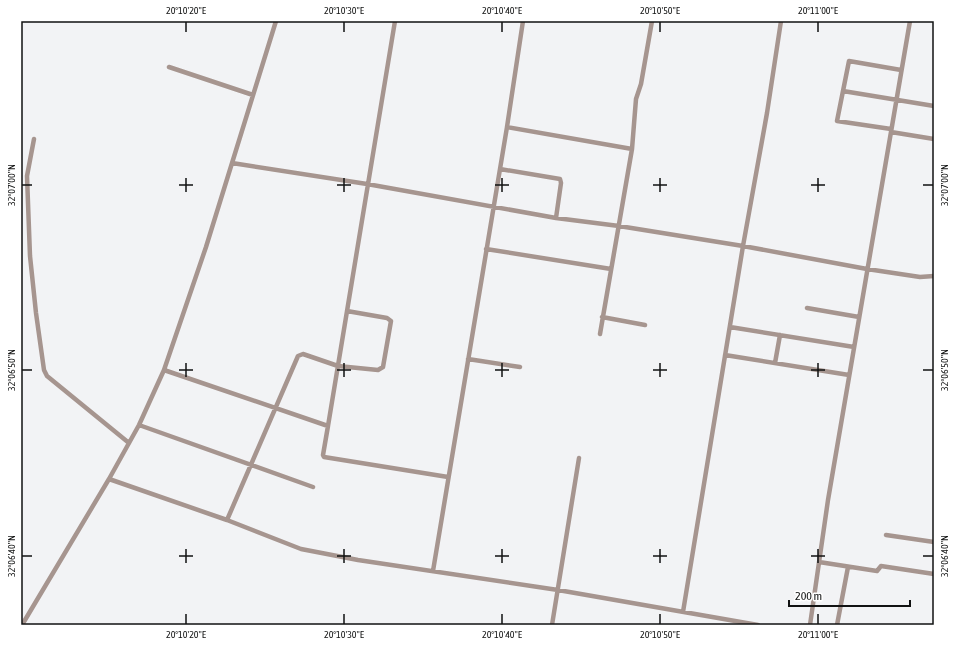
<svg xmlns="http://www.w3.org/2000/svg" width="955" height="646" viewBox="0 0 955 646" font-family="'Asap Condensed',sans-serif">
<rect width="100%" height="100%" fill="#f2f3f5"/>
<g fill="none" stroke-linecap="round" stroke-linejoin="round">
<!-- street -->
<path stroke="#a6958f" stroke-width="4.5" d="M169 67 253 95
M843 91 934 106
M507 127 632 149
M891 129 837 121 849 61 901 70
M891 132 934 139
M34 139 27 176 30 256 36 313 44 370 47 376 129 443
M232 163 367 184 556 218 619 226 743 246 867 269 920 277 934 276
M500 169 560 179 561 183 556 218
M486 249 611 269
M807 308 859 317
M602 317 645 325
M730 327 854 347
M600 334 632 149 636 99 641 84 652 21
M725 355 849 375
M468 359 520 367
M775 363 780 335
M164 370 328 426 395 21
M139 425 313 487
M328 426 323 455 324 457 448 477
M109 479 227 520 301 549 358 560 558 590 758 625
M227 520 298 356 303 354 338 366 378 370 383 367 391 321 387 318 347 311
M886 535 934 542
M819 562 877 571 881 566 934 574
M433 571 507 127 523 21
M683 612 743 246 767 113 781 21
M22 625 109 479 139 425 164 370 206 247 276 21
M552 625 579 458
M810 625 828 500 910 21
M837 625 848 567"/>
</g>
<!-- ticks -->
<path fill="none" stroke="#111212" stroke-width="1.5" d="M186 22V32M344 22V32M502 22V32M660 22V32M818 22V32M186 178V192M344 178V192M502 178V192M660 178V192M818 178V192M22 185H32M179 185H193M337 185H351M495 185H509M653 185H667M811 185H825M923 185H933M186 363V377M344 363V377M502 363V377M660 363V377M818 363V377M22 370H32M179 370H193M337 370H351M495 370H509M653 370H667M811 370H825M923 370H933M186 549V563M344 549V563M502 549V563M660 549V563M818 549V563M22 556H32M179 556H193M337 556H351M495 556H509M653 556H667M811 556H825M923 556H933M186 614V624M344 614V624M502 614V624M660 614V624M818 614V624"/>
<!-- border -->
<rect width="955" height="646" fill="none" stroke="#ffffff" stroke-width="44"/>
<!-- scale -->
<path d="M789 600v6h121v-6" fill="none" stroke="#111212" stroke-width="2"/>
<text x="795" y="600" font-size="12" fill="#111212" stroke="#ffffff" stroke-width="3" paint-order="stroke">200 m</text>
<rect x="22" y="22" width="911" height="602" fill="none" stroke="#111212" stroke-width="1.5"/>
<g font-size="10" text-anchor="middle" fill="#111212">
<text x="186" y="14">20°10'20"E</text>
<text x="344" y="14">20°10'30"E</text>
<text x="502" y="14">20°10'40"E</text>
<text x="660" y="14">20°10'50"E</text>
<text x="818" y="14">20°11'00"E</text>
<text transform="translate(11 185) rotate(-90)" y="4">32°07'00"N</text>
<text transform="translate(944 185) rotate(-90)" y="4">32°07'00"N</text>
<text transform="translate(11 370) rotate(-90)" y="4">32°06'50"N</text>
<text transform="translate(944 370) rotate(-90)" y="4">32°06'50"N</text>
<text transform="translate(11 556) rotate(-90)" y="4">32°06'40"N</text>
<text transform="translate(944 556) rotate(-90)" y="4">32°06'40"N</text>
<text x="186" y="638">20°10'20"E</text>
<text x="344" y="638">20°10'30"E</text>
<text x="502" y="638">20°10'40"E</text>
<text x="660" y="638">20°10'50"E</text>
<text x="818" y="638">20°11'00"E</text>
</g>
</svg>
